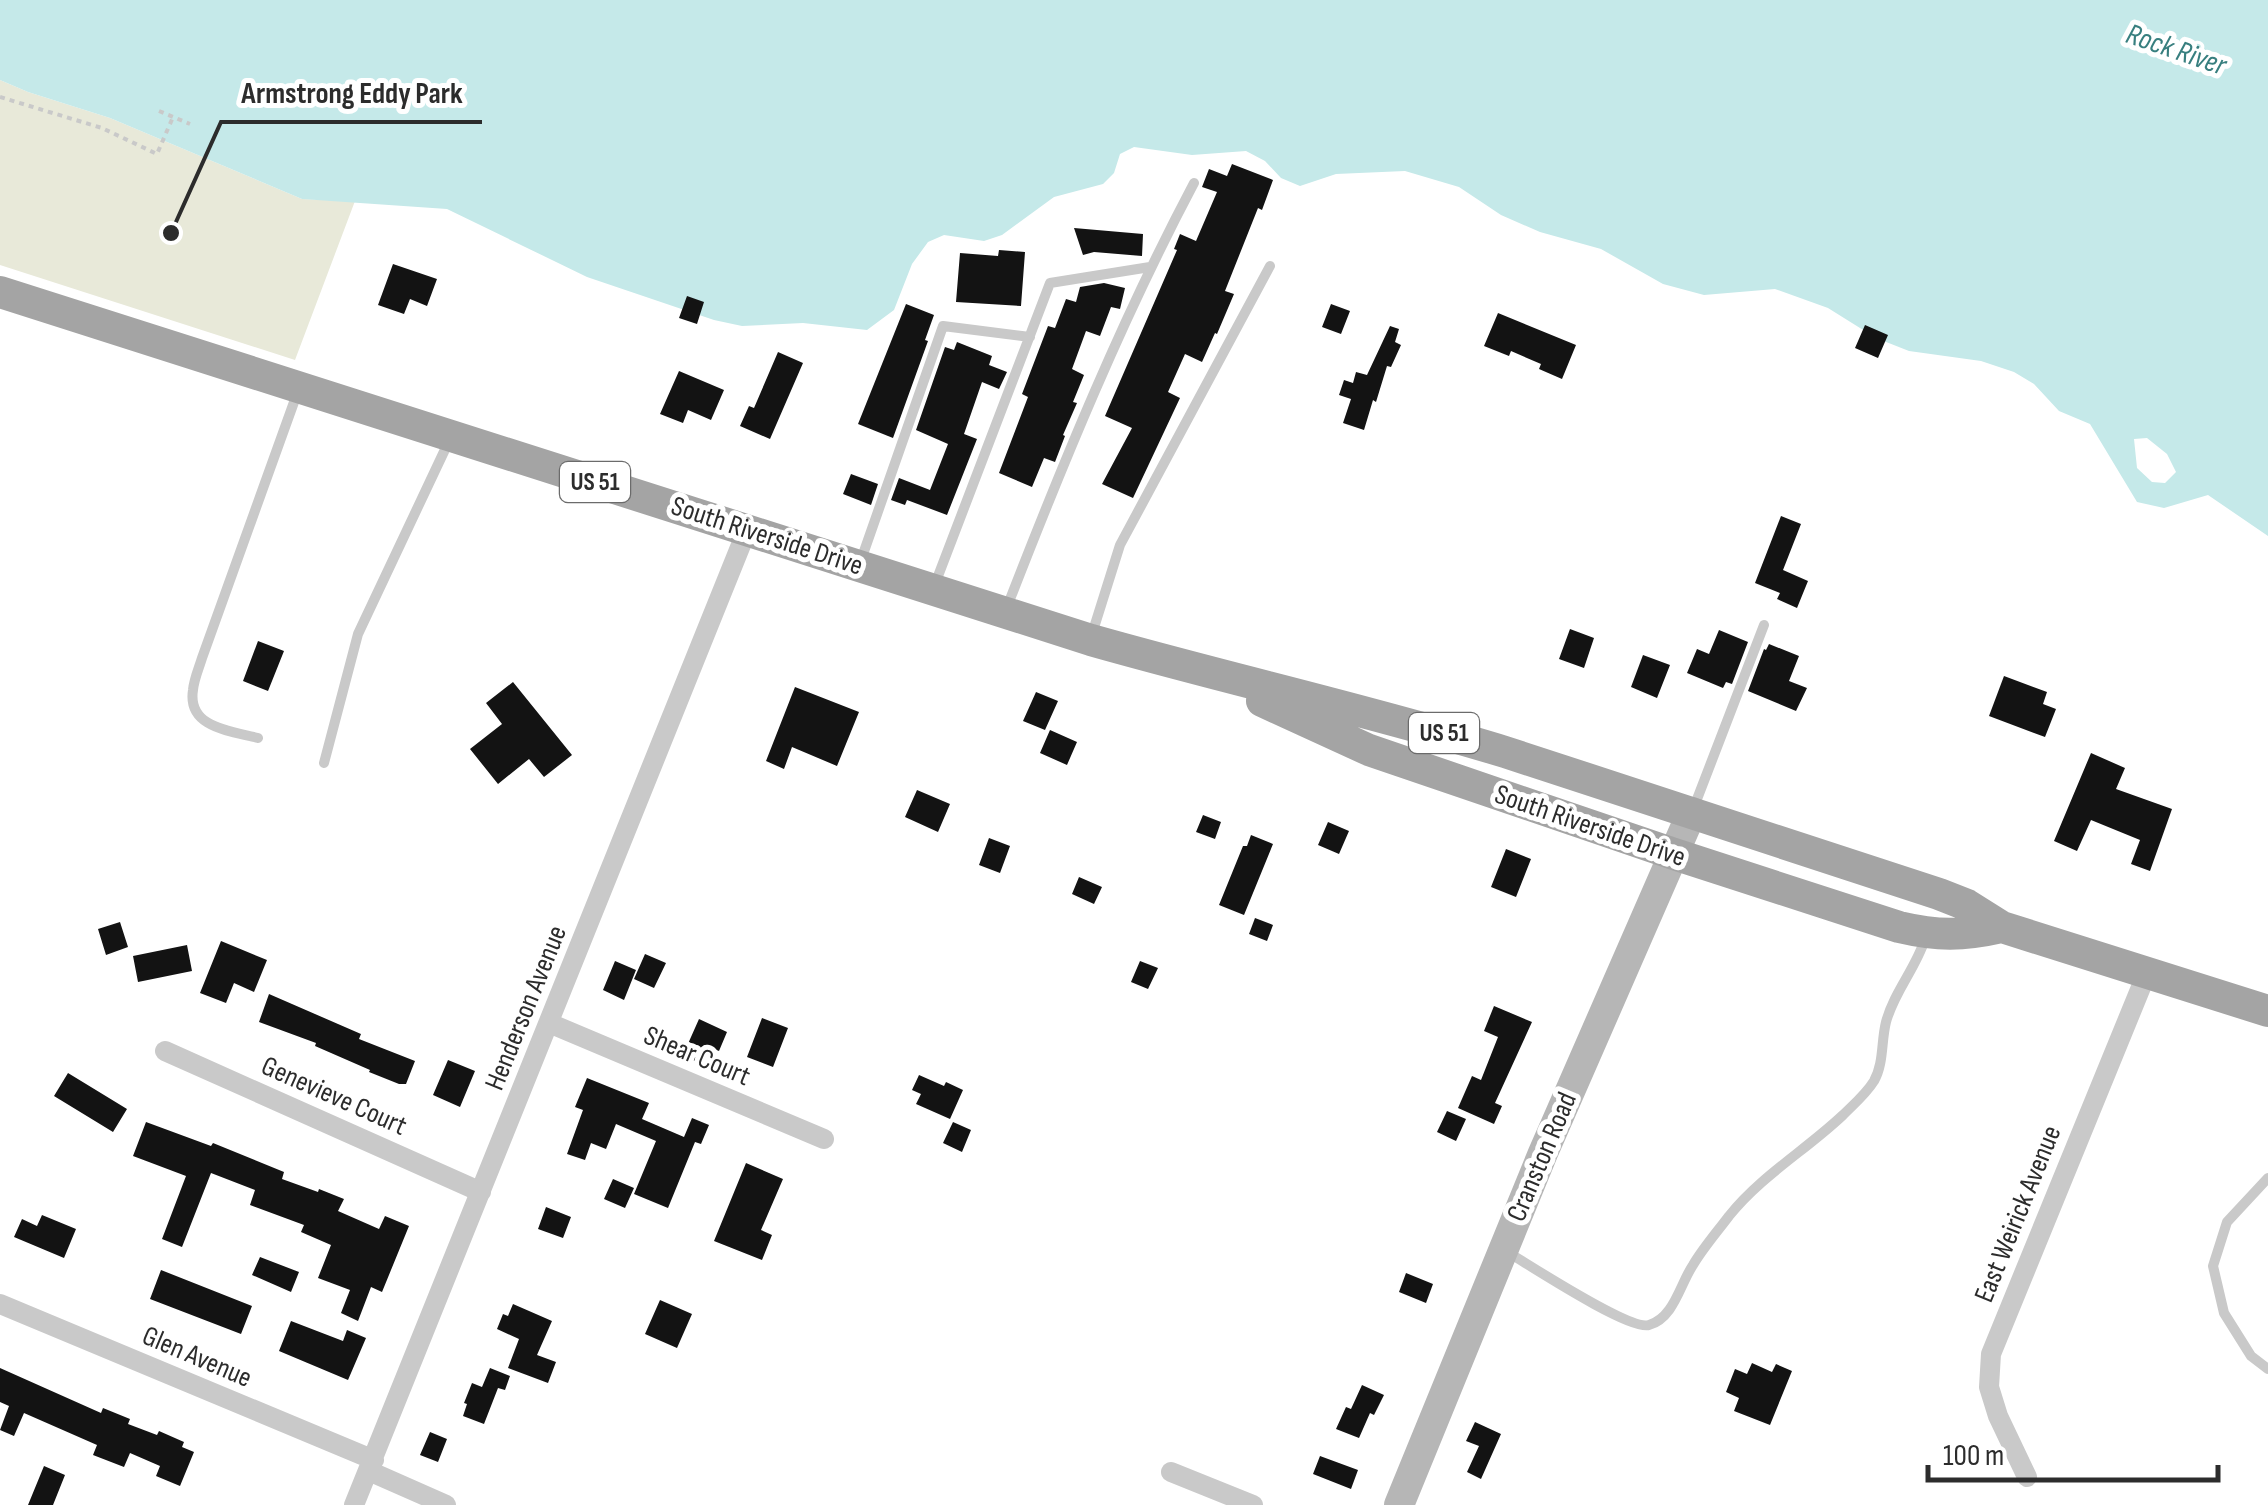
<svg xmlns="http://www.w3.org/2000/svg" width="2268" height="1505" viewBox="0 0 2268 1505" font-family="'Sofia Sans Condensed',sans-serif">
<rect width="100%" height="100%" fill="#fff"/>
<!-- green -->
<path fill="#e8e9d9" d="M0 80 28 92 110 118 302 199 355 201 295 360 0 265Z"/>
<!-- water -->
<path fill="#c5e9e9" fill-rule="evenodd" d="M0 0H2268V536L2208 495 2164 508 2137 502 2090 424 2059 411 2034 384 2014 372 1981 361 1909 351 1876 338 1828 308 1775 289 1704 295 1663 284 1601 249 1540 232 1501 215 1459 187 1405 171 1336 174 1300 186 1281 178 1265 161 1246 151 1192 155 1134 147 1120 154 1114 173 1103 184 1054 197 1002 235 984 241 944 235 928 242 912 264 894 310 867 330 803 323 742 326 714 320 587 277 447 209 302 199 110 118 28 92 0 80ZM2147 438 2167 454 2176 472 2165 483 2152 482 2137 468 2134 439Z"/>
<!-- building -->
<path fill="#131313" d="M1232 164 1273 180 1262 210 1258 208 1225 291 1234 294 1217 334 1215 333 1202 362 1185 354 1168 392 1180 398 1133 498 1102 484 1132 428 1105 416 1177 250 1174 249 1180 234 1196 241 1217 192 1202 187 1209 169 1227 176Z
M1074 228 1143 234 1142 256 1094 252 1083 255Z
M999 250 1025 252 1021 306 956 302 960 253 998 256Z
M393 264 437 279 427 306 410 299 404 314 378 305Z
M1104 283 1125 288 1120 309 1111 307 1100 336 1086 331 1072 369 1084 375 1073 402 1077 403 1063 435 1065 436 1055 462 1044 458 1032 487 999 473 1028 397 1022 394 1048 326 1055 328 1066 299 1076 302 1080 287Z
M687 296 704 302 697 324 679 318Z
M906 304 934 315 925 340 928 341 893 438 858 424Z
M1331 304 1350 311 1341 334 1322 327Z
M1498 313 1576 345 1562 379 1539 369 1541 364 1511 351 1509 356 1484 346Z
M1865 325 1888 335 1878 358 1855 348Z
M1390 326 1399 329 1395 342 1401 345 1391 367 1387 366 1376 402 1373 400 1364 430 1343 423 1351 399 1339 395 1344 380 1353 383 1356 372 1367 375Z
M957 342 992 356 989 365 1007 372 999 389 982 382 964 434 977 439 947 515 907 500 905 505 891 500 899 478 930 490 948 444 916 430 945 347 954 350Z
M778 352 803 363 770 439 740 426 749 406 754 408Z
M679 371 724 390 711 420 688 410 683 423 660 414Z
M851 474 878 484 871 505 843 494Z
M1781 516 1801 524 1783 570 1808 581 1797 608 1777 599 1780 593 1755 583Z
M1570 629 1594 638 1584 668 1559 659Z
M1719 630 1748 642 1732 684 1726 682 1723 688 1687 673 1697 649 1709 654Z
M258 641 284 651 268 691 243 681Z
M1769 644 1799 656 1789 681 1807 688 1796 711 1748 691 1764 649 1766 650Z
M1643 655 1670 665 1657 698 1631 687Z
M2004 676 2047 692 2043 704 2056 709 2045 737 1989 716Z
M513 682 572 755 544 777 529 759 498 784 470 749 502 724 486 703Z
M795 687 859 712 837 766 792 747 784 769 766 761Z
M1036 692 1058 701 1045 730 1023 721Z
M1050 730 1077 742 1067 765 1040 753Z
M2091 753 2125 768 2116 789 2172 809 2150 871 2131 864 2140 840 2091 820 2077 851 2054 841Z
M917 790 950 804 938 832 905 817Z
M1203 815 1221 822 1215 839 1196 832Z
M1328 822 1349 831 1339 854 1318 845Z
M1251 835 1273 844 1244 915 1219 905 1243 846H1247Z
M989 838 1010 846 1000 873 979 865Z
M1506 849 1531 859 1516 897 1491 887Z
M1079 877 1102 887 1094 904 1072 894Z
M1255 918 1273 925 1267 941 1249 934Z
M120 922 128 947 106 955 98 929Z
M221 941 267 960 254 992 234 983 226 1003 200 993Z
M187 945 192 971 138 982 133 956Z
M645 954 666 963 654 988 634 979Z
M615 961 636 970 624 1000 603 990Z
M1140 961 1158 968 1148 989 1131 982Z
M269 994 361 1034 359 1039 415 1061 406 1084H399L369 1072 370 1070 315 1046 316 1043 259 1022Z
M1494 1006 1532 1022 1495 1103 1502 1106 1494 1124 1458 1108 1472 1076 1481 1080 1498 1037 1484 1031Z
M762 1018 788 1028 773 1067 747 1057Z
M699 1019 727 1032 719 1051 704 1045 697 1062 683 1055Z
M448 1060 475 1071 460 1107 433 1095Z
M68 1073 127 1109 113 1132 54 1096Z
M919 1075 944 1086 946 1082 963 1090 950 1119 916 1104 921 1094 912 1090Z
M587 1078 649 1103 642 1119 684 1137 692 1118 709 1125 701 1144 695 1142 668 1208 634 1194 656 1141 616 1124 606 1149 591 1143 585 1160 567 1154 583 1110 575 1107Z
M1447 1111 1466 1119 1456 1141 1437 1132Z
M146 1122 211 1146 213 1143 284 1172 282 1179 318 1192 319 1189 344 1199 338 1211 379 1229 385 1216 409 1226 382 1292 371 1287 358 1321 341 1313 350 1290 318 1278 331 1245 301 1232 304 1225 250 1205 255 1190 211 1173 182 1247 162 1239 186 1176 133 1156Z
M953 1122 971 1130 962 1152 943 1143Z
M746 1163 783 1179 761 1230 772 1235 762 1260 714 1241Z
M613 1179 634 1188 625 1208 604 1199Z
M546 1207 571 1217 563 1238 538 1229Z
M42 1215 76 1229 64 1258 14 1237 22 1219 37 1226Z
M260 1257 299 1272 291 1292 252 1275Z
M161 1270 252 1306 241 1334 150 1299Z
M1406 1273 1433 1284 1426 1303 1399 1292Z
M660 1300 692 1314 677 1348 645 1334Z
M513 1304 552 1321 537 1355 556 1362 548 1383 508 1368 519 1339 497 1329 503 1314 508 1316Z
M291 1321 343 1341 347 1330 366 1338 348 1380 279 1351Z
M1752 1363 1772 1372 1776 1364 1792 1371 1770 1425 1734 1411 1739 1398 1726 1392 1735 1369 1747 1374Z
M0 1368 101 1413 103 1408 130 1419 128 1424 157 1435 159 1431 184 1442 182 1447 194 1452 180 1486 156 1476 160 1466 130 1453 124 1467 93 1455 97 1445 24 1413 14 1436 0 1430 9 1406 0 1402Z
M490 1368 510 1376 505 1390 498 1388 484 1424 463 1416 467 1404 464 1403 472 1383 482 1387Z
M1362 1385 1384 1395 1374 1415 1370 1413 1359 1438 1336 1429 1346 1407 1351 1409Z
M1475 1422 1501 1434 1481 1479 1467 1472 1479 1446 1466 1441Z
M430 1432 447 1439 438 1462 420 1455Z
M1320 1456 1358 1470 1351 1489 1313 1474Z
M44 1466 65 1475 53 1505H28Z"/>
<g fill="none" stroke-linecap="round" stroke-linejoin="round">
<!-- path -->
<path stroke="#c9c9c9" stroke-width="4" stroke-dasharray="5 5" stroke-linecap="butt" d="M0 97 102 128 157 154 173 117
M159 111 190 124"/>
<!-- lane -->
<path stroke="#c9c9c9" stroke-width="10" d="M861 560 943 326 1030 337
M935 584 1050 283 1150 267
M1007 607C1063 463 1122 319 1194 183
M1092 634 1120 545 1270 266
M258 738C231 731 187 728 193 690 194 679 199 668 202 658L298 391
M324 763 358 634 449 441
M1694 807 1764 625
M2268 1178 2227 1222 2213 1266 2224 1313 2251 1356 2268 1369
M1509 1253C1531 1266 1630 1331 1649 1325 1674 1318 1680 1284 1693 1265 1703 1248 1717 1232 1729 1216 1761 1176 1806 1150 1843 1115 1854 1104 1866 1094 1874 1081 1884 1063 1881 1042 1886 1022 1894 992 1916 968 1925 939"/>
<!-- street -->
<path stroke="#c9c9c9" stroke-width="20" d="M549 1023 824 1139
M165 1051 481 1192
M0 1304 374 1460
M369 1471 446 1505
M1171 1472 1253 1505
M2027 1477 1998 1416 1989 1387 1991 1354 2146 975
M354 1505 747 530"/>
<!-- secondary -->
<path stroke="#b6b6b6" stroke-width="30" d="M1399 1505 1543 1153 1692 812"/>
<!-- primary -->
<path stroke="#a4a4a4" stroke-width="32" d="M0 292 1091 640C1228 679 1368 710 1505 752L1939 894 1967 905 2002 927 2268 1011
M1262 701 1369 750 1674 854 1899 927C1937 936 1963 936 2002 927"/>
</g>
<g text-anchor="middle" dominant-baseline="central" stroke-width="10" stroke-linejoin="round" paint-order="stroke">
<!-- shield labels -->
<g fill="#fff" stroke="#6b6b6b" stroke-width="2.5">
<rect x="560" y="462" width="70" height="40" rx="8"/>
<rect x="1409" y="713" width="70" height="40" rx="8"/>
</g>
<g font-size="25" font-weight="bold" fill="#2c2c2c">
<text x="595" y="482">US 51</text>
<text x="1444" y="733">US 51</text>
</g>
<!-- street labels -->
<g font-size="28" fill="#2c2c2c" stroke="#fff">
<text transform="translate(767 536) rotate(18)">South Riverside Drive</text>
<text transform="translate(1590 826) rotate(19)">South Riverside Drive</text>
<text transform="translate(526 1008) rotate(-68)">Henderson Avenue</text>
<text transform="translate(697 1056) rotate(23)">Shear Court</text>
<text transform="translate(334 1096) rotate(24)">Genevieve Court</text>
<text transform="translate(1542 1157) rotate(-67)">Cranston Road</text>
<text transform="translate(2018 1214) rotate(-68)">East Weirick Avenue</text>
<text transform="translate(197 1357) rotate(23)">Glen Avenue</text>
</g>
<!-- water labels -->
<g font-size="30" font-style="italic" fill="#387f7f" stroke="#fff">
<text transform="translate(2176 50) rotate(19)">Rock River</text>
</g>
</g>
<!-- callouts -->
<path fill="none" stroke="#2c2c2c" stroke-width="4" d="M171 233L221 122H482"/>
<circle fill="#2c2c2c" stroke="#fff" stroke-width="4" cx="171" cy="233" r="10"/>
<g font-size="30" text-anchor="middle" font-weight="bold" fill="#2c2c2c" stroke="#fff" stroke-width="10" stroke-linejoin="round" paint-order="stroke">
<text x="352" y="103">Armstrong Eddy Park</text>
</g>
<!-- scale -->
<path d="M1928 1465v15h290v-15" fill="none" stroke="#2c2c2c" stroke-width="5"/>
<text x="1943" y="1465" font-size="30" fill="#2c2c2c" stroke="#ffffff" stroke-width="8" paint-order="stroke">100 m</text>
</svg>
